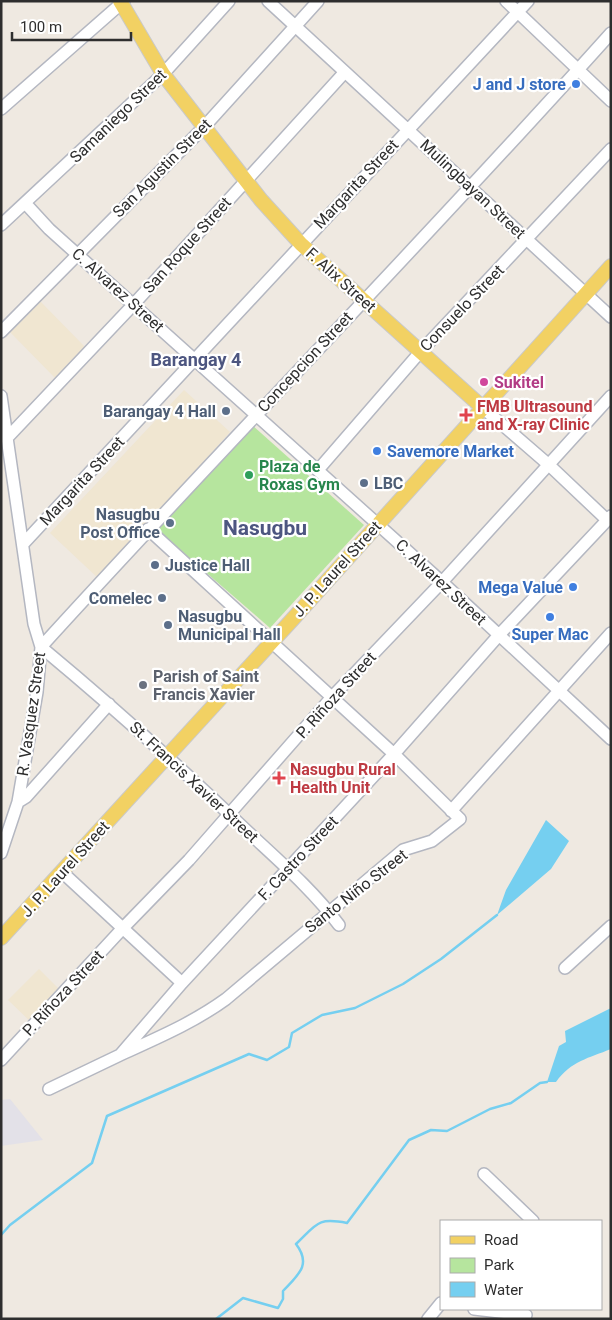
<svg xmlns="http://www.w3.org/2000/svg" width="612" height="1320" viewBox="0 0 612 1320" font-family="Roboto,sans-serif">
<rect width="100%" height="100%" fill="#efe9e1"/>
<!-- industrial -->
<path fill="#e3e1e8" d="M10 1099 43 1140 1 1146V1100Z"/>
<!-- education -->
<path fill="#f0e6d1" d="M39 300 86 348 56 379 10 332Z
M184 390 230 432 99 579 50 533Z
M39 969 62 992 32 1023 8 1000Z"/>
<!-- green -->
<path fill="#b6e59e" d="M251 424 364 525 270 628 157 530Z"/>
<!-- water -->
<path fill="#75cff0" d="M546 820 569 841 551 869 497 915 506 890Z
M611 1008V1049C589 1058 571 1061 556 1082H547L559 1046 566 1042 565 1031Z"/>
<g fill="none" stroke-linecap="round" stroke-linejoin="round">
<!-- stream -->
<path stroke="#75cff0" stroke-width="2.5" d="M1 1235 10 1225 92 1163 107 1116 249 1054 267 1060 289 1047 292 1033 322 1015 355 1008 403 984 441 959 497 915
M216 1319 243 1298 278 1308 283 1299V1291C298 1275 312 1265 296 1244 317 1224 317 1217 347 1223L409 1140 431 1130 447 1131 490 1109 511 1103 540 1083 547 1082"/>
<!-- minor casing -->
<g stroke="#b4b7c1" stroke-width="14">
<path id="minor" d="M268 1 611 317
M506 1 611 101
M1 109 124 1
M26 204 49 229 442 582 611 739
M1 225 163 74 229 1
M1 332 204 127 318 1
M1 396 34 624 41 647 37 692 18 802 1 853
M483 408 549 465 607 520
M8 437 133 305 344 73
M318 470 421 351 611 149
M24 543 528 1
M18 802 26 797 109 704
M451 811 611 633
M62 872 182 983
M339 925C313 890 278 860 246 830 180 767 112 706 41 647 229 440 425 241 611 33
M565 968 611 926
M120 1055C157 1038 193 1023 226 999L403 850 432 841 460 819 394 754 148 529
M1 1060 122 929 189 860 332 697 442 582 611 396
M49 1089 120 1055 182 983 394 754 499 635 611 516
M484 1174 533 1221
M474 1309 526 1315
M428 1319 441 1303"/>
</g>
<!-- major casing -->
<g stroke="#c9c9c9" stroke-width="16">
<path id="major" d="M120 1 163 74 261 200 301 244 483 408
M1 938 291 621 611 266"/>
</g>
<!-- minor -->
<use href="#minor" stroke="#fff" stroke-width="11"/>
<!-- major -->
<use href="#major" stroke="#f2d163" stroke-width="14"/>
</g>
<!-- markers -->
<g fill="#3f7fe0" stroke="#fff" stroke-width="2">
<circle cx="576" cy="84" r="5"/>
<circle cx="377" cy="451" r="5"/>
<circle cx="573" cy="587" r="5"/>
<circle cx="550" cy="617" r="5"/>
</g>
<circle fill="#d1479c" stroke="#fff" stroke-width="2" cx="484" cy="382" r="5"/>
<g fill="#5c6f8a" stroke="#fff" stroke-width="2">
<circle cx="226" cy="411" r="5"/>
<circle cx="364" cy="483" r="5"/>
<circle cx="170" cy="523" r="5"/>
<circle cx="155" cy="565" r="5"/>
<circle cx="162" cy="598" r="5"/>
<circle cx="168" cy="625" r="5"/>
</g>
<g fill="#e0444e" stroke="#fff" stroke-width="2">
<path d="M463.5 407.5h5v5h5v5h-5v5h-5v-5h-5v-5h5z"/>
<path d="M276.5 770.5h5v5h5v5h-5v5h-5v-5h-5v-5h5z"/>
</g>
<circle fill="#2e9e5b" stroke="#fff" stroke-width="2" cx="249" cy="475" r="5"/>
<circle fill="#6b7280" stroke="#fff" stroke-width="2" cx="143" cy="685" r="5"/>
<g text-anchor="middle" dominant-baseline="central" stroke-width="4.5" stroke-linejoin="round" paint-order="stroke">
<!-- shop labels -->
<g font-size="16" font-weight="bold" fill="#366cbe" stroke="#fff" text-anchor="end">
<text x="566" y="84">J and J store</text>
<text x="387" y="451" text-anchor="start">Savemore Market</text>
<text x="563" y="587">Mega Value</text>
<text x="550" y="634" text-anchor="middle">Super Mac</text>
</g>
<!-- street labels -->
<g font-size="16" fill="#2e2e2e" stroke="#fff">
<text transform="translate(118 116) rotate(-44)">Samaniego Street</text>
<text transform="translate(162 168) rotate(-45)">San Agustin Street</text>
<text transform="translate(356 184) rotate(-47)">Margarita Street</text>
<text transform="translate(473 189) rotate(43)">Mulingbayan Street</text>
<text transform="translate(187 245) rotate(-48)">San Roque Street</text>
<text transform="translate(341 280) rotate(42)">F. Alix Street</text>
<text transform="translate(118 290) rotate(42)">C. Alvarez Street</text>
<text transform="translate(462 308) rotate(-46)">Consuelo Street</text>
<text transform="translate(305 362) rotate(-47)">Concepcion Street</text>
<text transform="translate(82 481) rotate(-47)">Margarita Street</text>
<text transform="translate(337 569) rotate(-48)">J. P. Laurel Street</text>
<text transform="translate(441 582) rotate(43)">C. Alvarez Street</text>
<text transform="translate(336 695) rotate(-48)">P. Riñoza Street</text>
<text transform="translate(31 714) rotate(-82)">R. Vasquez Street</text>
<text transform="translate(194 782) rotate(43)">St. Francis Xavier Street</text>
<text transform="translate(298 858) rotate(-47)">F. Castro Street</text>
<text transform="translate(65 869) rotate(-48)">J. P. Laurel Street</text>
<text transform="translate(356 891) rotate(-38)">Santo Niño Street</text>
<text transform="translate(63 993) rotate(-47)">P. Riñoza Street</text>
</g>
<!-- hotel labels -->
<g font-size="16" font-weight="bold" fill="#b23c85" stroke="#fff" text-anchor="start">
<text x="494" y="382">Sukitel</text>
</g>
<!-- health labels -->
<g font-size="16" font-weight="bold" fill="#be3a42" stroke="#fff" text-anchor="start">
<text x="477" y="406">FMB Ultrasound<tspan x="477" dy="18">and X-ray Clinic</tspan></text>
<text x="290" y="769">Nasugbu Rural<tspan x="290" dy="18">Health Unit</tspan></text>
</g>
<!-- service labels -->
<g font-size="16" font-weight="bold" fill="#4e5e75" stroke="#fff" text-anchor="end">
<text x="216" y="411">Barangay 4 Hall</text>
<text x="374" y="483" text-anchor="start">LBC</text>
<text x="160" y="514">Nasugbu<tspan x="160" dy="18">Post Office</tspan></text>
<text x="165" y="565" text-anchor="start">Justice Hall</text>
<text x="152" y="598">Comelec</text>
<text x="178" y="616" text-anchor="start">Nasugbu<tspan x="178" dy="18">Municipal Hall</tspan></text>
</g>
<!-- leisure labels -->
<g font-size="16" font-weight="bold" fill="#27864d" stroke="#fff" text-anchor="start">
<text x="259" y="466">Plaza de<tspan x="259" dy="18">Roxas Gym</tspan></text>
</g>
<!-- worship labels -->
<g font-size="16" font-weight="bold" fill="#5b616d" stroke="#fff" text-anchor="start">
<text x="153" y="676">Parish of Saint<tspan x="153" dy="18">Francis Xavier</tspan></text>
</g>
<!-- neighbourhood labels -->
<g font-size="18" font-weight="bold" fill="#4d5680" stroke="#fff">
<text x="196" y="359">Barangay 4</text>
</g>
<!-- district labels -->
<g font-size="21" font-weight="bold" fill="#4d5680" stroke="#fff">
<text x="265" y="528">Nasugbu</text>
</g>
</g>
<!-- border -->
<rect width="612" height="1320" fill="none" stroke="#2e2e2e" stroke-width="5"/>
<!-- legend -->
<rect x="440" y="1220" width="162" height="90" fill="#ffffff" stroke="#ababab"/>
<rect x="450" y="1236" width="25" height="8" fill="#f2d163" stroke="#ababab"/>
<text x="484" y="1245" font-size="15" fill="#2e2e2e">Road</text>
<rect x="450" y="1258" width="25" height="15" fill="#b6e59e" stroke="#ababab"/>
<text x="484" y="1270" font-size="15" fill="#2e2e2e">Park</text>
<rect x="450" y="1282" width="25" height="15" fill="#75cff0" stroke="#ababab"/>
<text x="484" y="1295" font-size="15" fill="#2e2e2e">Water</text>
<!-- scale -->
<path d="M12 32v8h119v-8" fill="none" stroke="#2e2e2e" stroke-width="2.5"/>
<text x="20" y="32" font-size="15" fill="#2e2e2e" stroke="#ffffff" stroke-width="4" paint-order="stroke">100 m</text>
</svg>
